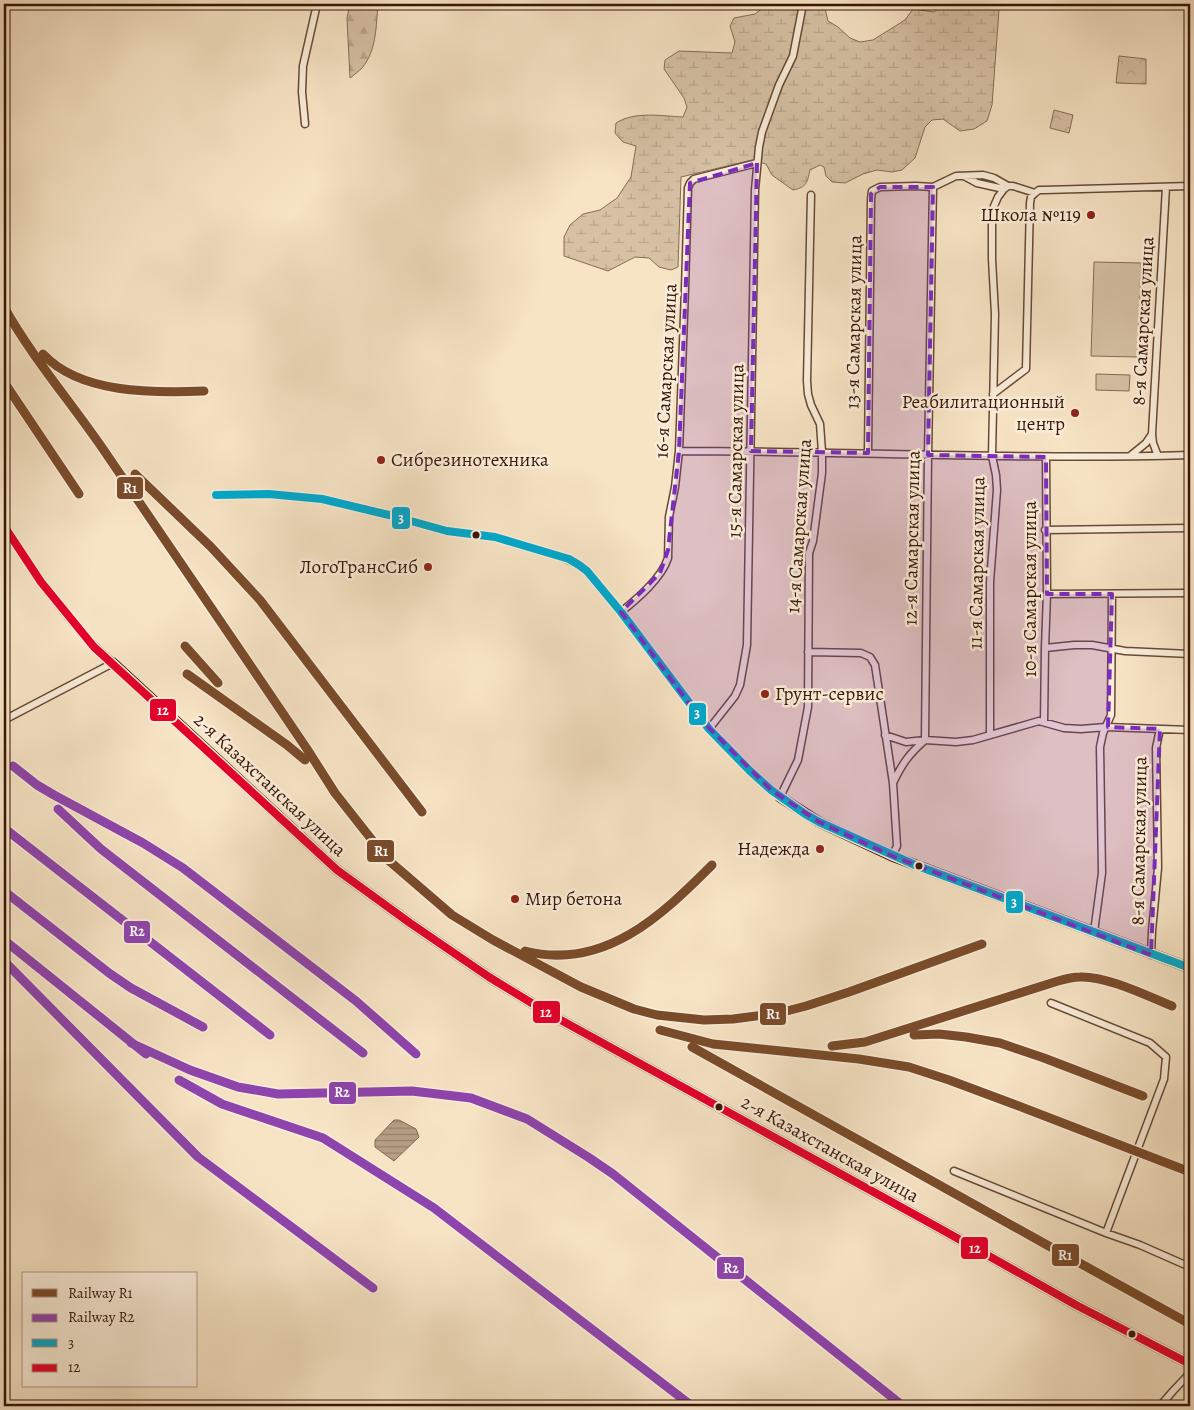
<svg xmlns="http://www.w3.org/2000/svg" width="1194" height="1410" viewBox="0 0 1194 1410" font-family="Alegreya,serif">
<defs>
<pattern id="forest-firs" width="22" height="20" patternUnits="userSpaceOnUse" patternTransform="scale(1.25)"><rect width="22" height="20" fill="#d6c1a5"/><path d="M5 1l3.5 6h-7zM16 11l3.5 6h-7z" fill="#b8a58d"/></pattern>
<pattern id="wetland-marsh" width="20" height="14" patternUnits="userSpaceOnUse" patternTransform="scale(1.25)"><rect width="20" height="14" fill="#d6c1a5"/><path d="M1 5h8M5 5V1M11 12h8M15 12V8" fill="none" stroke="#b8a58d"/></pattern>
<pattern id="park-crowns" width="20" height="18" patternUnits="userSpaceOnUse" patternTransform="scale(1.25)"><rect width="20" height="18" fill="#d6c1a5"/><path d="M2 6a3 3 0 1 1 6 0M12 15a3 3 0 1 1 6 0" fill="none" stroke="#b8a58d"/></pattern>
<pattern id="water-rules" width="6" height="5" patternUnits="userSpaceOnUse" patternTransform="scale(1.25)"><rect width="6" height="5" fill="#b69e84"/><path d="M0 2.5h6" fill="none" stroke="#95806a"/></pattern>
</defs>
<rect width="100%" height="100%" fill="#f7e4c5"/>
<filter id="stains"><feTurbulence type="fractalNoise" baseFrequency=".004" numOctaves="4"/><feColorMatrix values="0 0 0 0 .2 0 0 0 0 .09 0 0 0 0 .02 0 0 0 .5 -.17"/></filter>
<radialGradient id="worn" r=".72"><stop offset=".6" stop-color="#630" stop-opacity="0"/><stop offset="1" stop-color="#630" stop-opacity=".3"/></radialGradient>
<!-- forest -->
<path fill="url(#forest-firs)" stroke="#866c56" d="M350 4H378C376 25 377 50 362 68 359 71 354 75 350 78L347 18Z"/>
<!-- wetland -->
<path fill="url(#wetland-marsh)" stroke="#866c56" d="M768 4H824L828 21 838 27 850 38 860 42 873 40 905 20 913 9 934 12 945 4H996L999 10 992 105 987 121 974 129 960 131 943 119 932 120 925 127 915 158 902 170 892 172 877 170 863 174 845 183 832 182 826 176 824 167 820 165 810 170C807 183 807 187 793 190L772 175 766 164 752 160 681 177 678 267 671 270 659 267 649 258 635 257 608 271 564 256V237L570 225 583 214 600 210 617 198 631 177 636 146 623 142 615 133 616 123C635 111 661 116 683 117L687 107 684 98 664 69 665 60 679 51 732 53 735 42 730 26 734 18 755 14Z"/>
<!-- park -->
<path fill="url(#park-crowns)" stroke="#866c56" d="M1119 56 1146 59V84L1116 83Z
M1054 110 1073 115 1069 133 1050 128Z"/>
<!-- pitch -->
<path fill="#d6c1a5" stroke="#866c56" d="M1094 262 1141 263 1138 357 1091 356Z
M1096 374 1130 375 1129 391 1096 390Z"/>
<!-- water -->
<path fill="url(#water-rules)" stroke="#836852" d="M394 1120H399L416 1129 419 1137 394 1161 375 1147V1140Z"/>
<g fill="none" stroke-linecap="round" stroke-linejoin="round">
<!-- street casing -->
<g stroke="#674a36" stroke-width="9">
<path id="street" d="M305 124 302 92 303 66 317 4
M964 176 977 183 1004 189
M993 394 1026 369 1030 203 1031 197 1035 193
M679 451C849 451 1020 460 1190 455
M868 453 871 199 872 191 880 187 916 186 933 187 956 176 983 175 994 178 1008 186H1013L1035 193 1039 190H1044L1190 186
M1130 456 1146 443 1152 434
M1158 456 1153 443 1152 434 1166 187
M216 495 269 494 322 499 389 515 447 531 495 537 559 556 579 565 587 571 621 612 709 729 750 771 780 797 798 760 808 707 809 553 813 541 822 473V452L820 424 811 405 808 394 807 381 811 195
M4 526C35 574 69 626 113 663L4 720
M1045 530 1190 528
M1047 594 1190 593
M621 612C637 599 662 578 668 558L669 517 675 487 679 451 685 289 688 188 690 183 694 179 757 163
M1045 648 1074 645H1092L1125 651 1190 654
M808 652 861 653 870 657 875 665 893 783 897 846 892 856
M1044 722 1045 648 1047 594 1046 457
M709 729 735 696 740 685 747 645 755 190 759 147 762 132 779 85 793 56 803 4
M885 735 906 742 925 740 956 742 973 740 1039 721 1064 728 1081 729 1106 727 1190 730
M990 735V582L997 490 996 475 992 456 995 314 992 259V217L994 206 998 197 1004 189 1008 186
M893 783C902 764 909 754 925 740L928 455 933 187
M1094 932 1102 873 1100 747 1103 733 1111 715 1112 594
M1151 955 1152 931 1158 868 1156 748 1160 729
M1051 1003 1150 1043 1166 1057 1164 1079 1106 1233
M954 1171 1106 1233 1140 1245 1190 1267
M1160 1406 1173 1391 1190 1373"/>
</g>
<!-- secondary casing -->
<g stroke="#371607" stroke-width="11">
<path id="secondary" d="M113 663 337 870 410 923 489 977 548 1013 939 1228 1076 1305 1190 1364
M780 797 819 822 892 856 1190 968"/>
</g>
<!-- street -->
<use href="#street" stroke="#faedd9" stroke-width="6"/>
<!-- secondary -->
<use href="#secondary" stroke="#faedd9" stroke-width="9"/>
<!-- bus-1 casing -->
<g stroke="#faedd9" stroke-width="11">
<path id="bus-1" d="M216 495 269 494 322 499 389 515 447 531 495 537 569 559 579 565 587 571 621 612 709 729 750 771 771 790 805 814 819 822 915 865 1190 968"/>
</g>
<!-- bus-2 casing -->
<g stroke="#faedd9" stroke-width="11">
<path id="bus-2" d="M4 526 41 582 94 647 337 870 410 923 489 977 548 1013 939 1228 1076 1305 1190 1364"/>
</g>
<!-- bus-1 -->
<use href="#bus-1" stroke="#00a9ce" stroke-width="8"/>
<!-- bus-2 -->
<use href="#bus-2" stroke="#e4002b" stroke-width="8"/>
<!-- rail-1 casing -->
<g stroke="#faedd9" stroke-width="12">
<path id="rail-1" d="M4 307C32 357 70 401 103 449 172 549 239 649 307 749L335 793 387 859 452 915 493 940 581 987 634 1009 657 1015 704 1020 733 1019 779 1013 806 1006 849 992 982 944
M43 354C80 394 153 393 204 391
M4 382 79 494
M135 474 211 547 260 600 422 812
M185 646 218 683
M187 674 287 745 305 760
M525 951C604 971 661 916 712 865
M660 1030 713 1044 859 1059 909 1067 949 1080 1016 1105 1190 1172
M914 1035 939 1034 966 1037 1000 1043 1044 1058 1143 1096
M832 1046 865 1042 1058 981C1065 979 1073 977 1080 977 1107 976 1147 996 1172 1006
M692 1047 1047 1245 1190 1324"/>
</g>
<!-- rail-2 casing -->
<g stroke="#faedd9" stroke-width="12">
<path id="rail-2" d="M13 766 37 785 54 795 143 843 183 868 356 1001 416 1054
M58 809 101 849 363 1053
M4 828 270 1035
M4 891 109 973 131 988 203 1027
M4 940 146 1054
M4 961 198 1157 373 1288
M131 1043 190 1070 238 1087 278 1094 412 1091 471 1098 527 1119 588 1157 613 1174 903 1406
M179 1080 222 1104 323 1138 434 1208 692 1406"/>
</g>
<!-- rail-1 -->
<use href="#rail-1" stroke="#7a4b2a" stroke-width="9"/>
<!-- rail-2 -->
<use href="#rail-2" stroke="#8e44ad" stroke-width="9"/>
</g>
<!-- marked area -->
<path fill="#7b2cbf" fill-opacity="0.2" stroke="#7b2cbf" stroke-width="4" stroke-dasharray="10 6" stroke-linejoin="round" d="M757 163 751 451 868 453 871 194 880 187H933L928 455 1046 457 1047 594H1112L1108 727 1160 729 1151 955 892 856 819 822 771 790 702 721 621 612 660 573 668 550 679 451 690 183Z"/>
<!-- markers -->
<g fill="#8f2418" stroke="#faedd9" stroke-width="2">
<circle cx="1091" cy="215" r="5"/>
<circle cx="1075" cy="413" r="5"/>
<circle cx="381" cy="460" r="5"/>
<circle cx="428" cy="567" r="5"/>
<circle cx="765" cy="694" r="5"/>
<circle cx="820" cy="849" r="5"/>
<circle cx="515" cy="899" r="5"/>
</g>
<g fill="#371607" stroke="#faedd9" stroke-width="2">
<circle cx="476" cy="535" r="4.5"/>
<circle cx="919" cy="866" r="4.5"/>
<circle cx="719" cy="1107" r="4.5"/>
<circle cx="1132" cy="1334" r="4.5"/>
</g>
<g text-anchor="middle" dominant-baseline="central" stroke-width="5" stroke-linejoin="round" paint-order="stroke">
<!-- poi labels -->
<g font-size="19" fill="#371607" stroke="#faedd9" text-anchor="end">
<text x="1081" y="215">Школа №119</text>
<text x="1065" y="402">Реабилитационный<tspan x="1065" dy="22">центр</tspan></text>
<text x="391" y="460" text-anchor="start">Сибрезинотехника</text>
<text x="418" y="567">ЛогоТрансСиб</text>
<text x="775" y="694" text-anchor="start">Грунт-сервис</text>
<text x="810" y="849">Надежда</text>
<text x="525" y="899" text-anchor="start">Мир бетона</text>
</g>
<!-- street labels -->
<g font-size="19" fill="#371607" stroke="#faedd9">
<text transform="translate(1143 321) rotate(-87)">8-я Самарская улица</text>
<text transform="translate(854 322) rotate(-89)">13-я Самарская улица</text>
<text transform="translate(666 371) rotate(-87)">16-я Самарская улица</text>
<text transform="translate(736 451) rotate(-89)">15-я Самарская улица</text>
<text transform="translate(799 526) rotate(-86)">14-я Самарская улица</text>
<text transform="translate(912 538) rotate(-89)">12-я Самарская улица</text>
<text transform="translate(977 563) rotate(-89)">11-я Самарская улица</text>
<text transform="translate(1030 589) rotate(-90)">10-я Самарская улица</text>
<text transform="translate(270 785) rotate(43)">2-я Казахстанская улица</text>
<text transform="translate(1139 841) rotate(-89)">8-я Самарская улица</text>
<text transform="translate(830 1149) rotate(29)">2-я Казахстанская улица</text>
</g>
</g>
<g stroke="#faedd9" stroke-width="2">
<rect x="116" y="476" width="28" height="24" rx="5" fill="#7a4b2a"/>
<rect x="391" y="506" width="20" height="24" rx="5" fill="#00a9ce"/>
<rect x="149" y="698" width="28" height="24" rx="5" fill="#e4002b"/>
<rect x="688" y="702" width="19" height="24" rx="5" fill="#00a9ce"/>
<rect x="366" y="839" width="29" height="24" rx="5" fill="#7a4b2a"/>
<rect x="1005" y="890" width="19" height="24" rx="5" fill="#00a9ce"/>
<rect x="123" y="920" width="28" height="24" rx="5" fill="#8e44ad"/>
<rect x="532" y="1000" width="29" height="24" rx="5" fill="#e4002b"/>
<rect x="759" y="1002" width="28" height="24" rx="5" fill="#7a4b2a"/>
<rect x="328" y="1081" width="29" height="24" rx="5" fill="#8e44ad"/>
<rect x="960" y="1236" width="29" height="24" rx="5" fill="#e4002b"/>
<rect x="1051" y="1243" width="29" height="24" rx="5" fill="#7a4b2a"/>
<rect x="716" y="1256" width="29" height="24" rx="5" fill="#8e44ad"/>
</g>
<g font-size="14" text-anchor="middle" font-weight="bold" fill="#fff">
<text x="130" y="493">R1</text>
<text x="401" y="523">3</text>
<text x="163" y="715">12</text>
<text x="697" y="718">3</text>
<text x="381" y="856">R1</text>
<text x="1014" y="907">3</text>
<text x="137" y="936">R2</text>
<text x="546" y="1017">12</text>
<text x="773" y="1019">R1</text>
<text x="342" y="1097">R2</text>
<text x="975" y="1253">12</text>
<text x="1065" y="1260">R1</text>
<text x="731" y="1273">R2</text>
</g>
<!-- margin -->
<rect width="1194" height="1410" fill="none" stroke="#f7e4c5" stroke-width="20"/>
<rect x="5" y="5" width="1184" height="1400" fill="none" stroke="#371607" stroke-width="2.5"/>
<rect x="10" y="10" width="1174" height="1390" fill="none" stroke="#371607"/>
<!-- legend -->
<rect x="22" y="1272" width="175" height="115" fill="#faedd9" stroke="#ac9785"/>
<rect x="32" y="1289" width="25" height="8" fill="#7a4b2a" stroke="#ac9785"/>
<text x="68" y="1298" font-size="15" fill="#371607">Railway R1</text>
<rect x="32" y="1314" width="25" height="8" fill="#8e44ad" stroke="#ac9785"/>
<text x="68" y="1322" font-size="15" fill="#371607">Railway R2</text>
<rect x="32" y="1339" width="25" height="8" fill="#00a9ce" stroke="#ac9785"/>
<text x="68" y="1348" font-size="15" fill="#371607">3</text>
<rect x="32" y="1364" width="25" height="8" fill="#e4002b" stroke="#ac9785"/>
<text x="68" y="1372" font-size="15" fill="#371607">12</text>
<rect width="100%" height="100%" filter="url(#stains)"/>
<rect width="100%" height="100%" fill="url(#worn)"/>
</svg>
